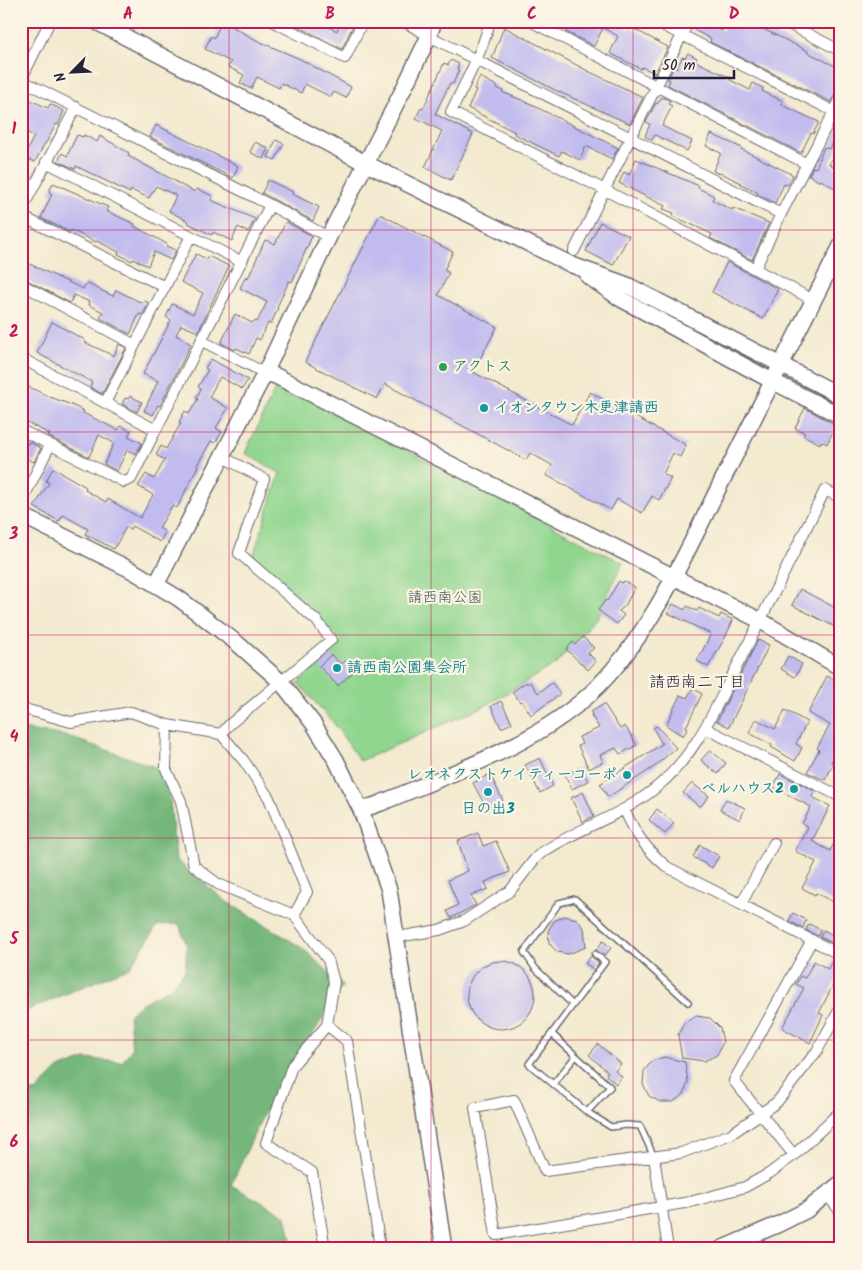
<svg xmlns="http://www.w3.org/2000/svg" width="862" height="1270" viewBox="0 0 862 1270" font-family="Kalam,'Klee One',sans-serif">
<rect width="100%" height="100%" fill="#fcf5e5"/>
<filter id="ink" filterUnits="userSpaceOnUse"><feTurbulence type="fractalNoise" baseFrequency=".02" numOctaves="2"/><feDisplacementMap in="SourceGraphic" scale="10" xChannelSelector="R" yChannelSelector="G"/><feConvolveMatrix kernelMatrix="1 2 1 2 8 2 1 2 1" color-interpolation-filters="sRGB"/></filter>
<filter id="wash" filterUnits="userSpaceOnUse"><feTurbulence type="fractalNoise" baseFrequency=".0096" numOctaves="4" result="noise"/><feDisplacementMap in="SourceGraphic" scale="20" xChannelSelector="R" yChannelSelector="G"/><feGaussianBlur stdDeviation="1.12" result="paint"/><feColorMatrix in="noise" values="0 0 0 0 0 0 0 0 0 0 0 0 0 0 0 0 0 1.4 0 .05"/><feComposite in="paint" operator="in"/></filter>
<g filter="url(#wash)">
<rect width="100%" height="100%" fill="#f3eacf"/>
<!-- green -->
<path fill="#91d68f" stroke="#5a7c65" d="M278 383 623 563 597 617 557 663 483 707 360 761 333 722 298 683 342 642 299 600 252 560 280 473 245 453Z"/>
<!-- forest -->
<path fill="#74b77a" stroke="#4b6c5a" d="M21 729 66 736 167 771 176 860 227 902 301 947 343 985 263 1115 231 1185 286 1216 293 1249H21V1092H36L58 1069 86 1059 122 1062 132 1049 129 1015 141 1004 173 986 185 970 187 946 179 924 158 925 130 967 21 1013Z"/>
<g id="blocks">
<!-- building -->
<path fill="#c1bbef" d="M222 21 258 41 300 59 351 87 346 98 334 92 331 97 305 84 301 93 281 83 279 88 257 77 251 89 240 83 244 75 228 67 231 62 205 49 211 36 214 38Z
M288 21H317L337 31 341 21H355L342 49Z
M553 21H614L629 29 630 27 668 47 655 73 642 67 641 69 610 53 618 36 603 28 594 46 566 32 568 28Z
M698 21H702L722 31 726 21H747L808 51 807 52 841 69V83L831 102 710 42 711 39 694 30Z
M504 27 590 72 643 97 630 124 557 91 492 58Z
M688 53 697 58 695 61 731 78 730 80 750 90 753 83 763 88 762 91 783 101 782 105 819 122 813 134 811 133 801 153 668 85 670 80 668 79 674 66 677 68 682 57 685 58Z
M451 60 459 64 457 69 459 70 453 84 450 83 435 114 473 134 451 180 425 167 442 131 416 118 421 108 423 109 444 63 448 65Z
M480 77 497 86V88L503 91 502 92 536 106V107L618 148 612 159 586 146 580 160 562 151 559 156 514 134 515 132 468 108 476 90 474 89Z
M662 97 670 101 668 104 672 106 662 126 692 141 687 151 655 135 652 140 645 136 650 124 646 122 656 103 657 104Z
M26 98 48 108 50 104 64 111 58 125 56 124 46 143H45L35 162 24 157 34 136 21 130V107Z
M841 122V143L829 164 841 172V192L821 180 820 182 809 175 813 167 816 168 824 147 829 149Z
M156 125 238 166 233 178 150 137Z
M711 134 742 148 741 149 793 175 788 185 784 184 775 203 757 194V192L741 184V183L721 173 720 174 713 171 721 153 706 146Z
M77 135 83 137 84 135 97 142 100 136 129 153 128 156 177 182V183L195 192 197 189 213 196 211 200 255 219 248 232 238 227 232 241 213 232 212 235 188 223 189 222 184 219 169 211 176 196 175 195 156 186 149 198 131 190 130 193 76 166 75 169 58 161 62 153 67 156Z
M276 140 284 144 275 160 268 157Z
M255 142 268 148 263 159 250 152Z
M636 159 699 186 698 188 714 196 712 200 732 210 733 208 769 223 752 260 710 238 712 234 673 216 674 213 663 209 665 206 619 183 624 172 629 175Z
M268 180 293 192 292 194 319 207 313 221 262 193Z
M53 183 108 207 106 211 135 224 134 226 167 244 166 246 176 250 171 260 154 252 148 266 133 259 132 261 118 254 119 252 97 241 96 242 71 230 70 232 41 218 52 194 49 192Z
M380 214 453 252 444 270 449 273 438 295 497 327 473 372 572 425 590 392 686 445 680 457 673 453 663 474 671 478 659 500 652 496 642 513 617 499 611 510 546 475 552 465 530 453 526 460 385 384 377 399 305 362Z
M286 222 312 236 292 282 289 281 277 307 278 308 271 324 268 323 260 340 256 338 249 354 236 348 235 350 221 343 235 314 252 323 254 321 257 322 267 302 240 288 246 276 248 278 265 240 275 244Z
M600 222 629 236 613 265 586 251Z
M196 254 207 259 208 256 229 266 198 332 181 325 176 335 191 344 160 406 158 405 153 415 144 411 158 381 143 374 171 320 166 317 172 304 193 314 203 293 181 282Z
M21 260 83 289 86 283 113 296 116 290 142 303 143 300 149 303 142 315 139 314 130 334 100 318 103 312 89 305 90 302 74 295 70 303 21 277Z
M727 262 778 289 763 319 712 292Z
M52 322 85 340 84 342 114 356 119 344 126 348 102 394 90 387 92 382 37 353Z
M211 359 248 380 242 389 220 377 209 397 228 408 216 428 222 432 215 443 211 441 197 465 198 466 177 508 172 506 159 528 165 532 160 542 132 526 130 529 126 527 114 549 85 534 88 529 63 515 59 521 34 507 49 483 46 481 53 468 86 487 85 490 106 502 108 499 140 518 153 495 138 486 146 474 154 479 165 460 156 455 161 446 166 449 181 423 179 422 185 411 189 414 198 399 196 398 201 389 198 387 208 370 205 368Z
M21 383 50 397 69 404 84 411 83 413 118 430 121 426 131 431 128 436 142 443 136 454 127 450 117 471 104 464 114 443 99 435 89 457 48 436 50 434 21 420Z
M130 396 142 402 137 412 122 404 125 398 128 399Z
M805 408 836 425 827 444 821 441 820 444 803 435 805 433 795 428Z
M21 441 28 444 29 442 41 448 34 462 21 456Z
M619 581 622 583 624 581 635 587 625 606 619 611 624 615 617 624 598 610 606 600 607 601Z
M800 589 841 611V630L792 605Z
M673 604 685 610 687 606 697 611 699 608 719 618 721 614 733 620 725 638 708 667 697 661 711 634 668 613Z
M583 637 594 648 588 653 596 661 588 670 566 649 573 642 575 645Z
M758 640 769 645 729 727 717 721Z
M331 655 341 664 345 661 354 671 338 686 319 666Z
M788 656 802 664 795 677 781 669Z
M827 676 841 683V744L831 762 834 763 825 780 807 772 819 750 817 748 830 725 808 713Z
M526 682 527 684 530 682 538 693 552 683 560 694 531 715 522 701 520 702 512 692Z
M693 688 702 694 686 727 688 728 683 736 666 725 680 695 687 698Z
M501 701 512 723 501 728 491 706Z
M604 704 620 729 625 726 637 745 620 754 616 748 600 755 603 762 589 769 578 746 582 744 579 737 599 728 591 715 592 714 591 712Z
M785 710 807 722 796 744 802 748 795 761 771 747 772 745 749 733 756 719 775 729Z
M657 726 676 748 654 767 608 797 600 784 662 744 653 728Z
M710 750 726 763 718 774 701 760Z
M540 758 553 786 540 793 525 765Z
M580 767 588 781 572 789 565 775Z
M490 774 503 801 487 809 473 783Z
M780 774 815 791 812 797 830 806 812 841 830 851 841 830V906L816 893 815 895 802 888 816 862 795 851 808 827 802 824 811 807 773 787Z
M692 783 709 796 700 807 683 793Z
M583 792 594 816 583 822 571 798Z
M726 799 745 808 740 820 720 810Z
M657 809 674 823 665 834 649 820Z
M478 833 483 846 496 841 510 872 485 882 488 889 471 896 476 905 451 918 447 911 458 905 448 880 468 871 458 841Z
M700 845 719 856 712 868 693 857Z
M793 913 806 920 803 928 789 921Z
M565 916 577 919 584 928 586 947 568 954 557 952 549 943 548 931 554 921Z
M809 924 821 930 818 936 806 930Z
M824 930 841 940V947L820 937Z
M603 941 611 948 604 956 596 950Z
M591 956 599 963 594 970 585 963Z
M833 959 841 962V969L819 1013 823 1015 810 1043 782 1028 804 988 796 984 801 976 805 978 814 961 828 969Z
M467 995a34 34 0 1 1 68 0a34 34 0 1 1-68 0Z
M696 1016 710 1018 720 1028 723 1042 717 1055 704 1061 682 1058 678 1035 684 1023Z
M598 1044 621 1064 615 1071 622 1077 616 1084 606 1075 608 1072 589 1055Z
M664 1057 685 1062 688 1082 684 1094 673 1102H660L649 1096 643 1084 644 1071 652 1061Z"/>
</g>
</g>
<g filter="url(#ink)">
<use href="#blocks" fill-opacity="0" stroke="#6b686f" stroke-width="1"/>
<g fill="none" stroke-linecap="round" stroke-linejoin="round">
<!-- lane casing -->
<g stroke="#6b686f" stroke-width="8">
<path id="lane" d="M595 954 605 962 529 1064 587 1112 611 1127 626 1125 640 1126 654 1157
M573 1005 535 968 524 952 559 903 575 899 688 1002
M552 1034 610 1087 587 1112
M553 1084 576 1056"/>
</g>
<!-- street casing -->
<g stroke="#6b686f" stroke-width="12">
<path id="street" d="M272 21 345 58 363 21
M403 21 429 36 781 214
M490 21C482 53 465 83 451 112L605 190 755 269 781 214 841 98
M530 21 807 164
M654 21 841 115
M783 21 841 51
M21 80 270 205 328 237
M21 80 50 21
M46 162 242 262
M21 211 76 107
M21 216 165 287
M574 251 689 21
M755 269 813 300
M21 284 135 345
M202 341 265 373
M21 358 156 430
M105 403 191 236
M21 430 124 482 131 479 270 205
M221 456 264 479 239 553 317 621 331 640 230 724 221 734
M21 503 50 445
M21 708 71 722 131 712 167 725 221 734 244 761 269 798 307 892 294 915
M167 725 166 769 181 801 194 866 218 884 294 915 328 960 334 982 327 1025 292 1066 266 1143 312 1172 325 1249
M705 728 841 797
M624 809C636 835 645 848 667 867L841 955
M741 904 774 843
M398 937 439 930 464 921 510 891 534 860 540 854C577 828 623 816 658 786 696 754 715 709 737 666 767 608 796 549 825 490L841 498
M841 1007 817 1051 777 1102 731 1134 681 1153 545 1171 514 1100 475 1108 496 1235 690 1202 745 1187 770 1173 794 1155 841 1111
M327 1025 347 1041 380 1247 367 1249
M794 1155 734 1081 812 940
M654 1157 668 1249
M827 1195 841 1212"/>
</g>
<!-- secondary casing -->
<g stroke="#6b686f" stroke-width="18">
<path id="secondary" d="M95 21 367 164 572 265 627 285 841 396
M588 276 621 299 772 381 841 416
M265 373 276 376 761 621 841 668
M21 515 133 571 178 598 202 616 238 644 281 682 313 723 336 760 361 810 389 890 444 1249
M156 585 265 373 332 230 404 88 429 36 434 21
M361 810 381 803C451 773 534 746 591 693 647 641 684 557 718 489 759 408 800 327 841 246
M721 1249 779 1224 807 1210 841 1183"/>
</g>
<!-- lane -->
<use href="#lane" stroke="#fff" stroke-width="5"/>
<!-- street -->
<use href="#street" stroke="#fff" stroke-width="10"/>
<!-- secondary -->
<use href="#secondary" stroke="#fff" stroke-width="15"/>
</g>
</g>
<!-- grid -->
<path fill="none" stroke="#c2185b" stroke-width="1" stroke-opacity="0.55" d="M229 21V1249M431 21V1249M633 21V1249M21 230H841M21 432H841M21 635H841M21 838H841M21 1040H841"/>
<!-- markers -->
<circle fill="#2e9e5b" stroke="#fcf5e5" stroke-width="2" cx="443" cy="367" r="5"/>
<g fill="#0f9aa8" stroke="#fcf5e5" stroke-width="2">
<circle cx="484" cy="408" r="5"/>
<circle cx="337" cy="668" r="5"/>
<circle cx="627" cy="775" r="5"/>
<circle cx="794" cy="789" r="5"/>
<circle cx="488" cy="792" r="5"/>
</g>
<g text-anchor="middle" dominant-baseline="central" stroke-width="4.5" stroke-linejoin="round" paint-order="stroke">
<!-- leisure labels -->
<g font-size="15" font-weight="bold" fill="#27864d" stroke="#fcf5e5" text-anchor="start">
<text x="453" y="367">アクトス</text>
</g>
<!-- culture labels -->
<g font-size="15" font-weight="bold" fill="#0d838f" stroke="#fcf5e5" text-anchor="start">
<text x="494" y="408">イオンタウン木更津請西</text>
<text x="347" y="668">請西南公園集会所</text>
<text x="617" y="775" text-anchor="end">レオネクストケイティーコーポ</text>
<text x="784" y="789" text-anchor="end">ベルハウス2</text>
<text x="488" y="809" text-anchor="middle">日の出3</text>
</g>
<!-- park labels -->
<g font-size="15" fill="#435854" stroke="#fcf5e5">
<text x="445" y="598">請西南公園</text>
</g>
<!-- neighbourhood labels -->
<g font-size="16" fill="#22223b" stroke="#fcf5e5">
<text x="697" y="682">請西南二丁目</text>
</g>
</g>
<!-- margin -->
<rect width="862" height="1270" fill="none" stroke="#fcf5e5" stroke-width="55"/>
<!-- north arrow -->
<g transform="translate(72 72) rotate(246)" stroke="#fcf5e5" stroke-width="4" paint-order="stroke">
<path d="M0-4L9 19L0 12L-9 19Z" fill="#22223b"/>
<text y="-8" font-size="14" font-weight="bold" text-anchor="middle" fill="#22223b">N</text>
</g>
<!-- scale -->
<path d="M654 70v8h80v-8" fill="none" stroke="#22223b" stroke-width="2.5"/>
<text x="662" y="70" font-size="15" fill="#22223b" stroke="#fcf5e5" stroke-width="4" paint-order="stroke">50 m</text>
<rect x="28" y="28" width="806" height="1214" fill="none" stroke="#c2185b" stroke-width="2"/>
<g font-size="16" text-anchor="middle" font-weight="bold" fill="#c2185b">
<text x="128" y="19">A</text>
<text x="330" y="19">B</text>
<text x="532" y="19">C</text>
<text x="734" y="19">D</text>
<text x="14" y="134">1</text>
<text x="14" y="337">2</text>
<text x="14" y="539">3</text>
<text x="14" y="742">4</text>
<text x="14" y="944">5</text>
<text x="14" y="1147">6</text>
</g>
</svg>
